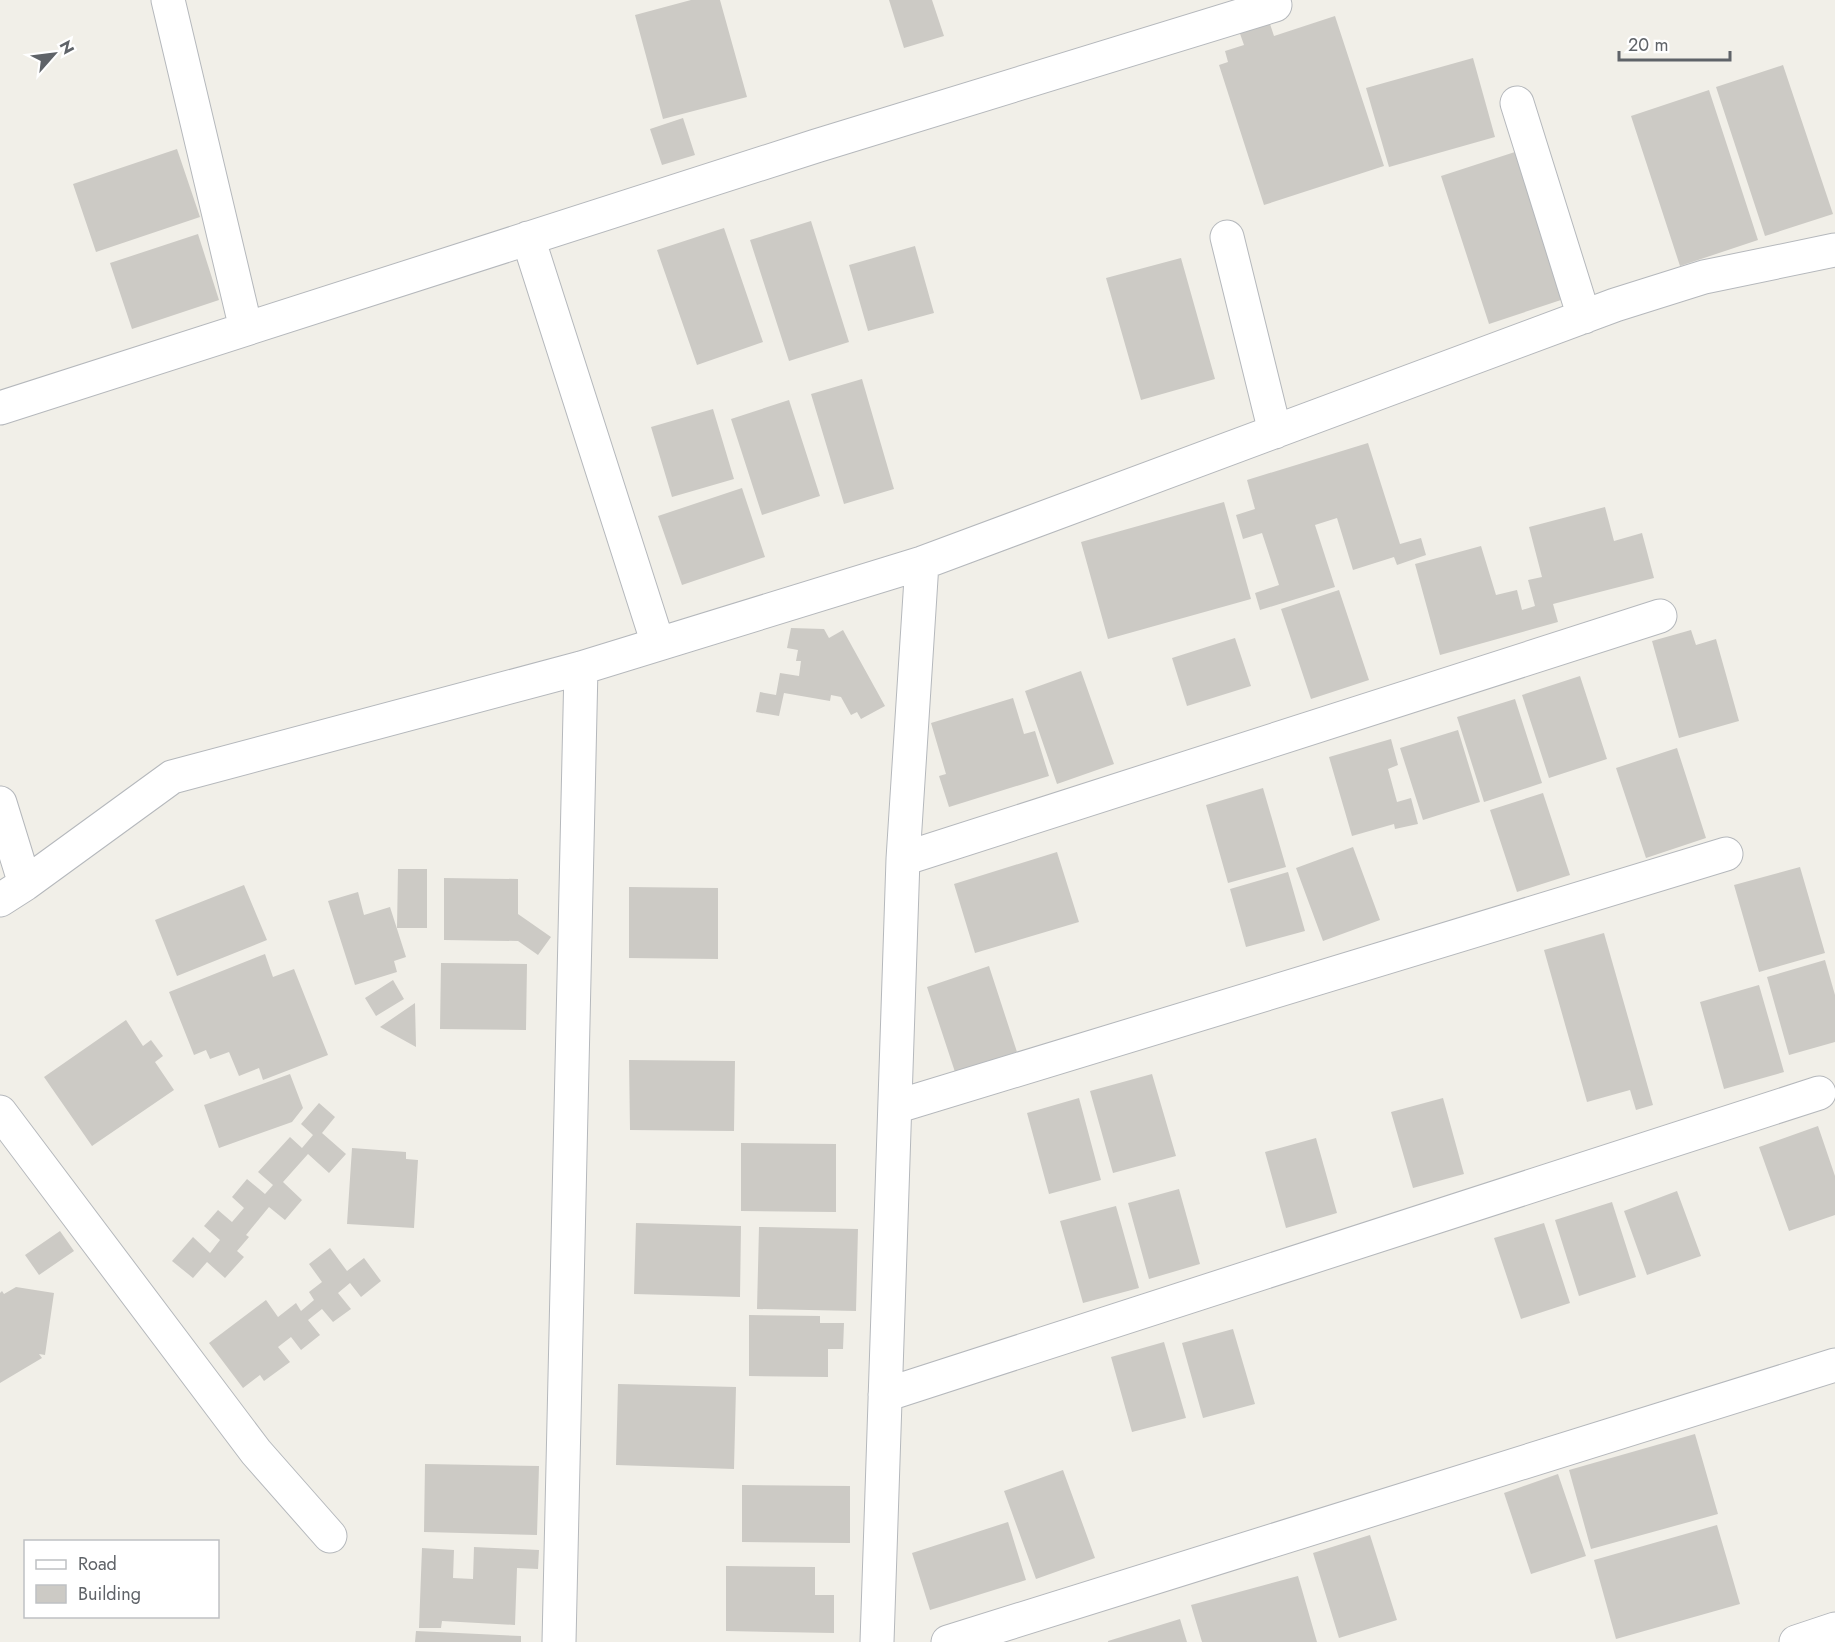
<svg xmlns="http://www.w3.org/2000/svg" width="1835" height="1642" viewBox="0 0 1835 1642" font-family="Jost,sans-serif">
<rect width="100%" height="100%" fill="#f1efe8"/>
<!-- building -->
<path fill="#cccac5" d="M691 0H720L747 97 663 119 635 15Z
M889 0H932L944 36 904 48Z
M1335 16 1384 166 1264 205 1219 65 1228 62 1225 51 1244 45 1238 28 1268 18 1274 36Z
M1473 58 1495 137 1389 167 1366 88Z
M1783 65 1833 214 1765 236 1716 87Z
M1709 90 1758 240 1680 266 1631 116Z
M683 118 695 155 662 165 650 129Z
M177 149 200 217 96 252 73 184Z
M1518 151 1567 298 1489 324 1441 176Z
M811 221 849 342 789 361 750 240Z
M724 228 763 342 697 365 657 250Z
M198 234 219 300 132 329 110 263Z
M915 246 934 313 868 331 849 265Z
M1181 258 1215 379 1141 400 1106 278Z
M862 379 894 489 844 504 811 394Z
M789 400 820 496 762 515 731 419Z
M713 409 734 479 672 497 651 427Z
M1368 443 1400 544 1421 538 1426 555 1397 565 1394 557 1353 570 1337 518 1315 525 1335 587 1260 610 1255 593 1279 585 1262 533 1243 539 1236 515 1255 509 1247 480Z
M742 488 765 557 682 585 658 516Z
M1224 502 1251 599 1108 639 1081 542Z
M1605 507 1614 541 1642 533 1654 578 1553 604 1558 622 1440 655 1415 564 1481 546 1496 595 1517 590 1522 610 1535 606 1528 580 1542 577 1529 527Z
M1339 590 1369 680 1311 699 1281 609Z
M791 628 824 629 829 638 843 630 885 706 861 719 857 712 851 715 841 697 831 695 830 701 784 693 779 716 756 712 760 692 776 695 780 673 799 676 801 661H796L798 650 787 648Z
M1691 630 1696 645 1716 639 1739 721 1679 738 1652 641Z
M1235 638 1251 686 1187 706 1172 658Z
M1081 671 1114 764 1057 784 1025 691Z
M1580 676 1607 759 1549 778 1522 695Z
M1013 698 1024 734 1035 731 1049 776 949 807 939 776 946 774 931 723Z
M1515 699 1542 783 1484 802 1457 717Z
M1458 730 1480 802 1423 820 1400 748Z
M1391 739 1398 765 1388 769 1397 802 1411 798 1418 824 1395 829 1394 824 1352 836 1329 757Z
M1677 748 1706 838 1646 858 1616 768Z
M1263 788 1286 867 1228 883 1206 805Z
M1543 793 1570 875 1517 892 1490 810Z
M1353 847 1380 920 1323 941 1296 868Z
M1057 852 1079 922 975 953 954 884Z
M1800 867 1825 953 1759 972 1734 885Z
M398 869H427V928H397Z
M1288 872 1305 931 1246 947 1230 889Z
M444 878 518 879V914L551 937 538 955 518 941 444 940Z
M244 885 267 940 177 976 155 920Z
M629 887 718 888V959L629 958Z
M358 892 364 915 390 907 406 957 394 961 397 972 355 985 328 901Z
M1604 933 1653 1105 1636 1110 1630 1090 1587 1102 1544 950Z
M265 954 273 977 294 969 328 1055 263 1080 259 1068 239 1076 229 1052 210 1059 206 1050 194 1055 169 992Z
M1825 960 1835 995V1042L1789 1055 1767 977Z
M441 963 527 964 526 1030 440 1029Z
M989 966 1017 1052 955 1072 927 987Z
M393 980 404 999 376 1016 365 998Z
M1759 985 1784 1072 1724 1089 1700 1002Z
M415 1003 416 1047 380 1027Z
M126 1020 143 1046 151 1040 163 1056 155 1062 174 1090 92 1146 44 1077Z
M629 1060 735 1061 734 1131 630 1130Z
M290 1074 303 1108 292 1122 219 1148 204 1105Z
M1152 1074 1176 1156 1113 1173 1090 1091Z
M1079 1098 1101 1180 1049 1194 1027 1113Z
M1443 1098 1464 1174 1413 1188 1391 1112Z
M319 1103 335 1117 322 1133 346 1154 329 1173 308 1154 283 1182 302 1200 285 1220 269 1207 246 1235 249 1237 237 1251 244 1257 225 1278 207 1262 193 1278 172 1261 193 1237 210 1253 220 1240 204 1226 218 1210 232 1222 244 1208 232 1197 247 1179 265 1194 273 1185 258 1172 290 1137 302 1148 313 1135 301 1124Z
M1818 1126 1835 1176V1215L1789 1231 1759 1147Z
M1316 1138 1337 1213 1286 1228 1265 1152Z
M741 1143 836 1144V1212L741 1211Z
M352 1148 406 1152V1159L418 1160 414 1228 347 1224Z
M1179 1189 1200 1264 1149 1279 1128 1203Z
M1677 1191 1701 1256 1647 1275 1624 1211Z
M1612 1202 1636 1277 1579 1296 1555 1220Z
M1116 1206 1139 1288 1083 1303 1060 1221Z
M636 1223 741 1226 740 1297 634 1294Z
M1544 1223 1570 1303 1521 1319 1494 1238Z
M759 1227 858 1229 856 1311 757 1309Z
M60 1231 74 1251 39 1275 25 1255Z
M330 1248 347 1271 364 1258 381 1281 361 1297 350 1283 338 1293 351 1309 333 1322 322 1309 308 1320 320 1335 301 1350 291 1337 278 1347 290 1362 264 1381 260 1375 243 1388 209 1343 266 1300 278 1317 296 1303 301 1311 314 1300 309 1292 322 1282 309 1264Z
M16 1287 54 1293 45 1355 39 1354 42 1358 0 1383V1293L2 1291 4 1294Z
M749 1315 820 1316V1323H844L843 1349H828V1377L749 1376Z
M1233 1329 1255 1404 1203 1418 1182 1343Z
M1164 1342 1186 1418 1132 1432 1111 1357Z
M618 1384 736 1387 734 1469 616 1465Z
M1695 1434 1718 1514 1591 1549 1569 1470Z
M425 1464 539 1466 537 1535 424 1532Z
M1063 1470 1095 1558 1036 1579 1004 1491Z
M1558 1474 1586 1556 1531 1574 1504 1493Z
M742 1485 850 1486V1543L742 1542Z
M1008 1522 1026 1580 930 1610 912 1553Z
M1717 1525 1740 1604 1616 1639 1594 1560Z
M1370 1535 1397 1620 1339 1638 1313 1553Z
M474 1547 539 1550 538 1569 517 1568 515 1625 442 1621 441 1628H419L422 1548 454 1550 453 1578 473 1579Z
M726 1566 815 1567V1595H834V1633L726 1631Z
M1298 1576 1317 1642H1202L1191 1605Z
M1180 1619 1187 1642H1108V1641Z
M416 1631 521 1636V1642H415Z"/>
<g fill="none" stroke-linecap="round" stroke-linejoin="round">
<!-- minor casing -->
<g stroke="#b5b8bc" stroke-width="35">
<path id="minor" d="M168 0 246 329
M1517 103 1584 317
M1227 237 1275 432
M528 238 658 644
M0 408 816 146 1275 5
M0 803 25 884
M903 859 1660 616
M0 900 25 884 172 777 581 668 922 563 1615 305 1704 277 1835 250
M895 1107 1726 854
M0 1112 256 1452 330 1536
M885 1395 1819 1093
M559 1642 581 668
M877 1642 903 859 922 563
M948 1642 1835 1365
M1796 1642 1835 1629"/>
</g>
<!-- minor -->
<use href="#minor" stroke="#fff" stroke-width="33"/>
</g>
<!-- legend -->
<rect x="24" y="1540" width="195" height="78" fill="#ffffff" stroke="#bfc1c3" stroke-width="1.5"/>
<rect x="36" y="1560" width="30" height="9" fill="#ffffff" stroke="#bfc1c3" stroke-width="1.5"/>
<text x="78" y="1570" font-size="18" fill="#5f6368">Road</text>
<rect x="36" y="1585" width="30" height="18" fill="#cccac5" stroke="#bfc1c3" stroke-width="1.5"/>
<text x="78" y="1600" font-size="18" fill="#5f6368">Building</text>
<!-- north arrow -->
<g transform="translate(54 54) rotate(62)" stroke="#ffffff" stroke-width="4.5" paint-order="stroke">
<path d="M0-4.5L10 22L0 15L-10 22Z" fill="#5f6368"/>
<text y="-9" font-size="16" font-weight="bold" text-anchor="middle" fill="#5f6368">N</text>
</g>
<!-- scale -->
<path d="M1619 51v9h111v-9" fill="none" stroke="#5f6368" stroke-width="3"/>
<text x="1628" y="51" font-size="18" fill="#5f6368" stroke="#ffffff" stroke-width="4.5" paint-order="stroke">20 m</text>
</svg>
